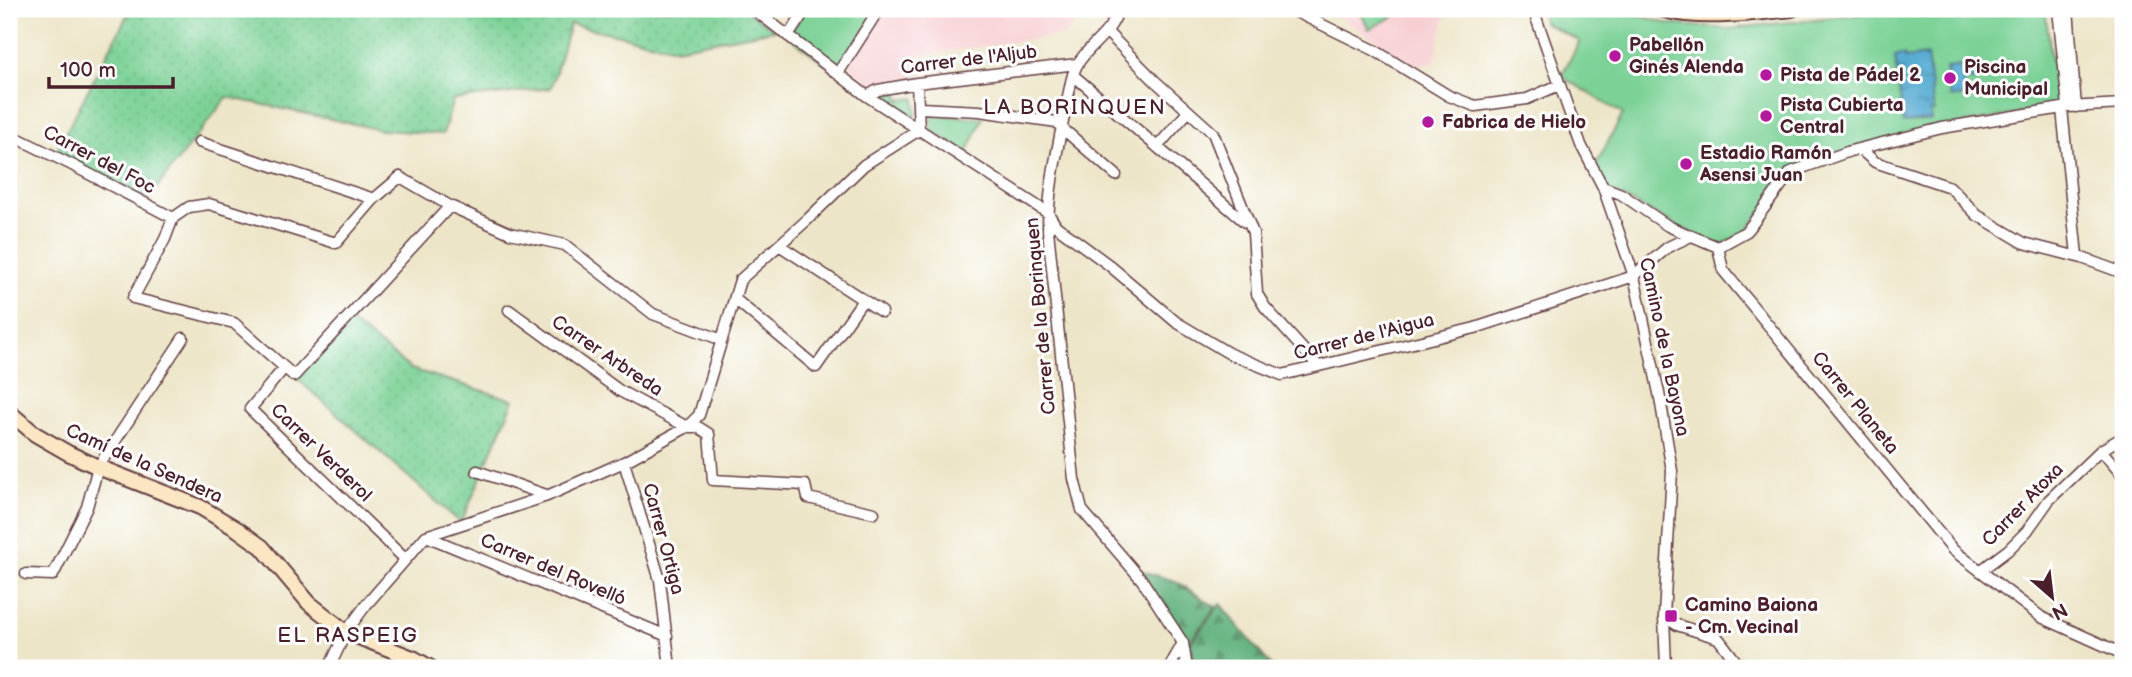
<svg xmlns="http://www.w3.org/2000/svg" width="2132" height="677" viewBox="0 0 2132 677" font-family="'Balsamiq Sans',sans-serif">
<defs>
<pattern id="grass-dots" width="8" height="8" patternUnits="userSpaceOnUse" patternTransform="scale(1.75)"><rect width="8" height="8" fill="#7bd196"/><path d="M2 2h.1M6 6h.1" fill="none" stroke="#6cb381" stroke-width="1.8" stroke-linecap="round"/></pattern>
<pattern id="forest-firs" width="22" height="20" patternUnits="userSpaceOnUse" patternTransform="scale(1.75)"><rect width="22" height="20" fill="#64b37f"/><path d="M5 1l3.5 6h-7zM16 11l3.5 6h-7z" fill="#549168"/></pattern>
<pattern id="water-ripples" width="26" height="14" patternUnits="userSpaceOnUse" patternTransform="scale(1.75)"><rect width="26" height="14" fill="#56acd2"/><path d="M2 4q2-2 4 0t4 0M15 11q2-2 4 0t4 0" fill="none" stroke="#498bab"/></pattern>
</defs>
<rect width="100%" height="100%" fill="#fff"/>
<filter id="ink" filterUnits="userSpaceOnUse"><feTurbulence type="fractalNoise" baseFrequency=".0143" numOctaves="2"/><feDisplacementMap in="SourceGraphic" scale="14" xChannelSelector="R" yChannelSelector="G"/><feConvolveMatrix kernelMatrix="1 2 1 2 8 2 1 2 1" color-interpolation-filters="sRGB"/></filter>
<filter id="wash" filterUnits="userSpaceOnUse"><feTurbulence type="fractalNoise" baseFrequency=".00686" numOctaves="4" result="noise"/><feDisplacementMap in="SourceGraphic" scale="28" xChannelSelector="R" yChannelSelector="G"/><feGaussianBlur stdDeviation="1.57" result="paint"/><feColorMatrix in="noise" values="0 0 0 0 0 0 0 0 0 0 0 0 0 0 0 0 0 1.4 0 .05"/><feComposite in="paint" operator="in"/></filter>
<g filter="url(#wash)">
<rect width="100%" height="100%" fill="#ede5c7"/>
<!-- built -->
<path fill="#f7cfd3" d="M885 9H1065L1079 19 1064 35 921 55 923 76 874 87 851 68 850 60Z
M1316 9H1447L1434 62 1414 65 1341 18Z"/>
<!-- grass -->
<path fill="url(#grass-dots)" stroke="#627860" stroke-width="2" d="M125 9H743L775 30 676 48 570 24 551 88 453 100 443 134 382 130 227 97 148 199 54 155 127 16Z
M898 90 899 100 915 98 916 114 913 117 880 98 879 94Z
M347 319 411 369 514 400 461 523 294 376Z"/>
<!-- forest -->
<path fill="url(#forest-firs)" stroke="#576955" stroke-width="2" d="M1138 570 1175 581 1216 607 1189 642Z
M1220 604 1273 668H1191L1190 644Z"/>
<!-- green -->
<path fill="#7bd196" stroke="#627860" stroke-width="2" d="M806 9H879L838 73 788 36Z
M1359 9H1409L1369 29Z
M1541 9H1616L1669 24 1728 29 1905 9H2045L2058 106 1942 128 1791 172 1747 231 1718 247 1603 187 1593 170 1623 114 1561 76 1580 41 1543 22Z
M933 116 983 118 967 153 931 130Z"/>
<!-- water -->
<path fill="url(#water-ripples)" stroke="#50667e" stroke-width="2" d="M1904 55 1905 58 1927 55 1934 111 1930 112 1931 120 1903 123 1895 56Z
M1977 64 1979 79 1964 81 1965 96 1950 98 1946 68Z"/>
</g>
<g filter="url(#ink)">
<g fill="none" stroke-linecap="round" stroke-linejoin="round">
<!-- street casing -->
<g stroke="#623d42" stroke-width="13">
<path id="street" d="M753 9 867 96 1048 213 1056 226 1109 265 1176 322 1230 354 1282 375 1475 328 1634 276 1668 247 1689 237
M1118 9C1113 33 1089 44 1077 65 1071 75 1070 89 1067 101 1059 143 1048 187 1048 230L1074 479 1082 510 1142 580 1183 643 1169 668
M1290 9 1374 50 1449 96 1475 106 1527 99 1559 85
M1533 9 1581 145 1603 187 1634 276 1660 398 1672 471 1664 616 1666 668
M2058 9 2068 107
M2068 9 2076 107
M1107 32 1155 81 1213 133 1253 233 1257 294 1265 307 1318 366
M788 36 806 9
M838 73 879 9
M1073 75 1245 222
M917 83 919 130
M867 96 878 90 917 83 1077 64
M920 108 979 111 1057 122 1062 128 1116 175
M2062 109 2077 256
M9 134 72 165 173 218
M199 142 374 199
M1157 147 1188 112
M1860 149 1875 162 1950 187 1977 215 2024 243 2082 258 2123 273
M1603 187 1621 194 1668 226 1718 247 1747 231 1791 172 1850 151 1942 128 2068 107 2123 104
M450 206 294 376 234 323 133 298 165 239 173 218 189 207 209 204 336 243 374 199 400 177 450 206 510 233 565 245 653 314 722 340
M779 245 882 312
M1718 247 1723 270 1953 550 2041 617 2123 654
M736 300 816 367 863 300
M509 310 620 391 687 427H698L709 434 713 480 805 485 808 498 874 513
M284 368 250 409 405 559
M2101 450 2123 476
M624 462 660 580 670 668
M477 471 546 495
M426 536 667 636
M1980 571 2008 550 2027 531 2049 500 2101 450 2123 437
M26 574 53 575 87 507 98 467 183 338
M1664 616 1677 625 1718 638 1741 668
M1183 643 1187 668
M329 668 346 632 366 605 426 536 547 496 624 462 687 427 699 415 740 280 807 220 864 165 919 130"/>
</g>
<!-- secondary casing -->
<g stroke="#623d42" stroke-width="18">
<path id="secondary" d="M1661 9C1703 21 1748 13 1792 9
M9 412 35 434 68 453 98 467 200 507 237 529 262 547 309 603 346 632 415 659 431 668"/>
</g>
<!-- street -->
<use href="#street" stroke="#fff" stroke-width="10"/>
<!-- secondary -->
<use href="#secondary" stroke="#fbe6c3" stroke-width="14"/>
</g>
</g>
<!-- markers -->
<g fill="#b5179e" stroke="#fff" stroke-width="2.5">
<circle cx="1615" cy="56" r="7"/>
<circle cx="1766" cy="75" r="7"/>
<circle cx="1950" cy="78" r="7"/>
<circle cx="1766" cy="116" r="7"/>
<circle cx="1428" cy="122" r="7"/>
<circle cx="1686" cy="164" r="7"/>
<rect x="1664" y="609" width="14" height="14" rx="3.5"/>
</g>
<g text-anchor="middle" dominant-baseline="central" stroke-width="6" stroke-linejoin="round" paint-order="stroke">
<!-- poi labels -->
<g font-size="19" font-weight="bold" fill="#4a1f2b" stroke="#fff" text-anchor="start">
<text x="1629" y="45">Pabellón<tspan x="1629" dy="22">Ginés Alenda</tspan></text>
<text x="1964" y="67">Piscina<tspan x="1964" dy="22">Municipal</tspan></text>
<text x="1780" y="75">Pista de Pádel 2</text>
<text x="1780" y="105">Pista Cubierta<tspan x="1780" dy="22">Central</tspan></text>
<text x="1442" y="122">Fabrica de Hielo</text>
<text x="1700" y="153">Estadio Ramón<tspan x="1700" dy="22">Asensi Juan</tspan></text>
<text x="1685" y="605">Camino Baiona<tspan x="1685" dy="22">- Cm. Vecinal</tspan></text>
</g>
<!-- street labels -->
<g font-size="19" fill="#4a1f2b" stroke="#fff">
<text transform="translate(969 60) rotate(-7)">Carrer de l'Aljub</text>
<text transform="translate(99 160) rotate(28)">Carrer del Foc</text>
<text transform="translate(1041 316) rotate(-95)">Carrer de la Borinquen</text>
<text transform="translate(1364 337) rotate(-14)">Carrer de l'Aigua</text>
<text transform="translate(1664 347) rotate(78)">Camino de la Bayona</text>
<text transform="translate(607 356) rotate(34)">Carrer Arbreda</text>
<text transform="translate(1855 403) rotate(51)">Carrer Planeta</text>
<text transform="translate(321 453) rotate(44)">Carrer Verderol</text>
<text transform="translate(144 464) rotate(24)">Camí de la Sendera</text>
<text transform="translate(2023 505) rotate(-46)">Carrer Atoxa</text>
<text transform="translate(663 539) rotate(75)">Carrer Ortiga</text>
<text transform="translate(553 570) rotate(23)">Carrer del Rovelló</text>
</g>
<!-- neighbourhood labels -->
<g font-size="21" letter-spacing="2" fill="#4a1f2b" stroke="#fff">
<text x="1075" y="107">LA BORINQUEN</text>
<text x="348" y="635">EL RASPEIG</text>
</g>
</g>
<!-- margin -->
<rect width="2132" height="677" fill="none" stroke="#fff" stroke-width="35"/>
<!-- north arrow -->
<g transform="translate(2052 597) rotate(152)" stroke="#ffffff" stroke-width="5" paint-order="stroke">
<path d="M0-5L12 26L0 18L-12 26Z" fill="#4a1f2b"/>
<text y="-10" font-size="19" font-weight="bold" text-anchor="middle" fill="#4a1f2b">N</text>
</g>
<!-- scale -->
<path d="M49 77v10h124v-10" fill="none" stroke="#4a1f2b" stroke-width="3.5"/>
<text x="60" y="77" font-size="21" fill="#4a1f2b" stroke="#ffffff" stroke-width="5" paint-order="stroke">100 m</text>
</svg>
